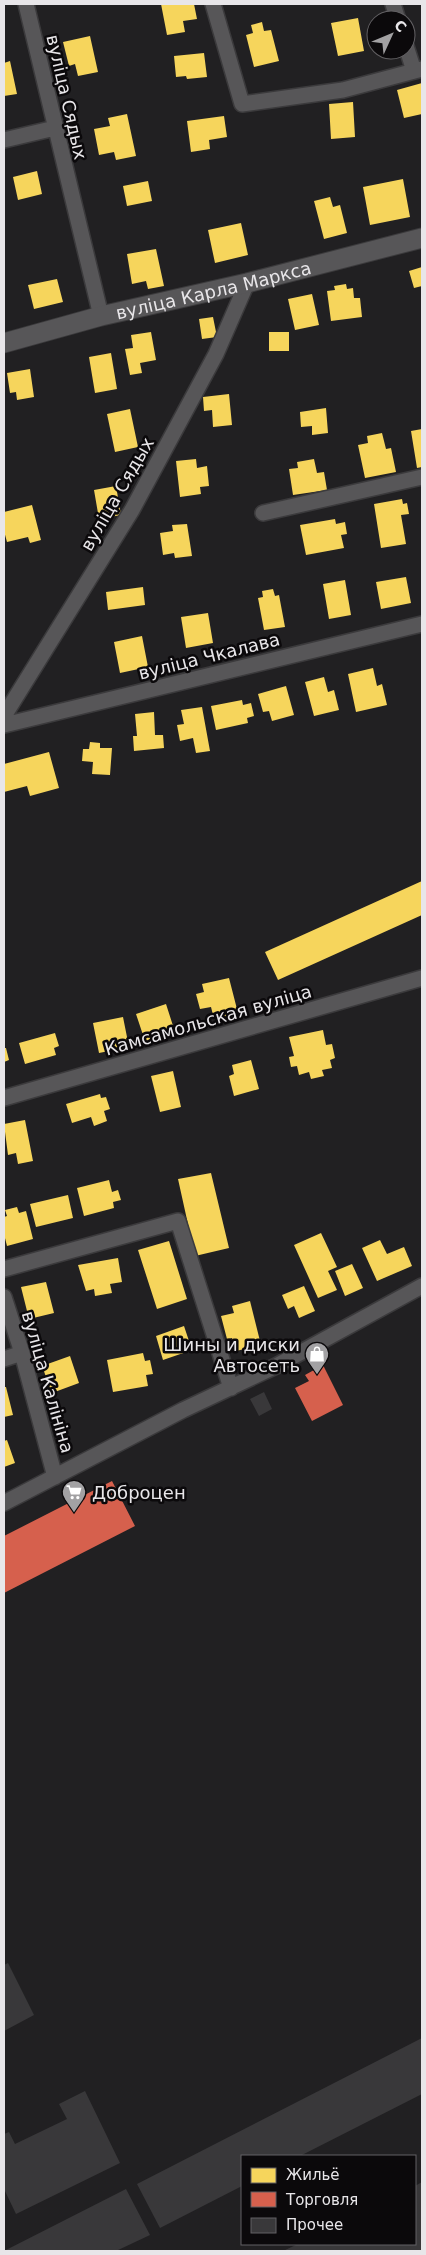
<svg xmlns="http://www.w3.org/2000/svg" width="426" height="2255" viewBox="0 0 426 2255" font-family="'DejaVu Sans',sans-serif">
<rect width="100%" height="100%" fill="#212022"/>
<!-- homes -->
<path fill="#f6d55c" d="M161 4H194L197 19 183 21 185 32 167 35Z
M358 18 364 51 338 56 331 23Z
M262 22 264 31 271 30 279 61 254 67 246 35 253 33 251 25Z
M90 36 98 72 78 76 75 64 69 66 63 42Z
M204 53 207 77 187 79 186 76 176 77 174 56Z
M10 61 17 94 4 96V63Z
M422 83V114L404 118 397 90Z
M353 102 355 137 331 139 329 104Z
M127 114 136 156 116 160 114 152 99 155 94 129 110 126 108 118Z
M224 116 227 137 209 140 210 149 191 152 187 121Z
M37 171 42 194 18 200 13 177Z
M403 179 410 217 370 225 363 187Z
M148 181 152 201 127 206 123 186Z
M330 197 333 207 340 205 347 233 324 239 314 201Z
M241 223 248 255 215 263 208 230Z
M156 249 164 286 148 289 146 281 132 284 127 254Z
M422 267V286L414 288 409 271Z
M57 279 63 302 34 309 28 285Z
M346 284 347 289 353 288 354 298H360L362 317 331 321 327 291 335 290 334 286Z
M312 294 319 325 295 330 288 299Z
M213 317 217 337 202 339 199 319Z
M151 332 156 360 140 363 142 373 130 375 125 349 133 348 131 335Z
M269 332H289V351H269Z
M111 353 117 389 95 393 89 357Z
M30 369 34 397 17 400 16 392 10 393 7 373Z
M229 394 232 425 213 427 212 410 204 411 203 397Z
M326 408 328 433 312 435V426L301 427 300 412Z
M130 409 138 447 115 452 107 414Z
M422 429V467L417 468 411 431Z
M382 433 386 449 391 448 396 472 365 478 358 445 368 443 367 436Z
M196 459 197 468 207 466 209 486 200 487 201 494 180 497 176 461Z
M314 459 317 473 324 472 327 490 293 495 289 469 298 468 297 462Z
M116 486 121 515 99 519 94 490Z
M402 499 403 504 407 503 409 514 401 515 406 544 381 548 374 504Z
M32 505 41 540 30 543 28 537 7 542 4 531V512Z
M335 519 336 524 345 522 347 534 341 535 344 548 306 555 300 525Z
M187 524 192 556 175 558 174 553 163 555 160 533 173 531 172 525Z
M406 577 411 603 381 609 376 582Z
M345 580 351 615 329 619 323 584Z
M143 587 145 605 108 610 106 592Z
M273 589 275 596 279 595 285 627 264 630 258 598 263 597 262 591Z
M208 613 213 643 186 648 181 617Z
M142 636 148 667 120 673 114 642Z
M373 668 377 686 382 684 387 705 356 712 348 674Z
M324 677 328 692 334 690 339 710 314 716 305 682Z
M286 686 294 715 272 721 269 711 263 712 258 694Z
M242 700 243 705 251 703 254 716 247 718 248 723 216 730 211 706Z
M202 707 210 751 196 753 193 738 180 741 177 725 184 724 181 710Z
M154 712 155 735H163L164 748 134 751 133 736H137L135 714Z
M90 742 100 743V748H112L110 775 92 774 93 762 82 761 83 749H89Z
M49 752 59 788 30 796 27 786 4 792V764Z
M422 881V915L278 980 265 952Z
M229 978 238 1013 214 1019 211 1007 200 1009 196 994 204 992 202 984Z
M166 1004 175 1032 145 1041 136 1014Z
M123 1017 129 1047 99 1053 93 1023Z
M323 1030 326 1045 332 1044 335 1058 330 1060 332 1068 322 1070 324 1076 311 1079 309 1072 299 1075 297 1066 291 1067 289 1057 294 1056 289 1037Z
M55 1033 59 1046 54 1048 56 1055 25 1064 19 1043Z
M4 1048H6L9 1060 4 1062Z
M251 1060 259 1089 234 1096 229 1076 234 1074 232 1065Z
M173 1071 181 1107 160 1112 151 1076Z
M100 1094 101 1098 106 1097 110 1109 104 1111 107 1121 94 1126 91 1117 72 1123 66 1104Z
M25 1120 33 1161 18 1164 16 1153 8 1155 4 1124Z
M211 1173 229 1248 195 1256 178 1179Z
M109 1180 112 1192 118 1190 121 1200 113 1202 114 1208 84 1216 77 1188Z
M68 1195 73 1218 36 1227 30 1204Z
M17 1207 19 1213 26 1211 33 1239 7 1246 4 1234V1217L7 1216 5 1210Z
M321 1233 337 1267 328 1271 337 1290 318 1298 294 1245Z
M380 1240 387 1254 404 1247 412 1266 377 1281 362 1248Z
M169 1241 187 1299 157 1309 138 1250Z
M118 1258 122 1282 110 1284 112 1293 95 1296 94 1289 86 1291 78 1265Z
M352 1264 363 1288 345 1296 335 1271Z
M46 1282 54 1313 29 1319 21 1287Z
M304 1286 315 1311 299 1318 294 1306 288 1309 282 1295Z
M250 1301 261 1345 236 1351 232 1338 227 1339 221 1316 234 1313 232 1306Z
M184 1326 192 1350 163 1360 156 1336Z
M143 1353 145 1361 150 1360 153 1374 146 1375 148 1386 113 1392 107 1360Z
M70 1356 79 1383 52 1393 42 1366Z
M4 1387H6L13 1415 4 1417Z
M7 1440 15 1463 4 1467V1441Z"/>
<!-- shops -->
<path fill="#d6604d" d="M323 1365 343 1405 312 1421 295 1388 309 1381 305 1375Z
M112 1481 135 1526 4 1593V1536Z"/>
<!-- building -->
<path fill="#39383a" d="M264 1392 272 1409 259 1416 250 1399Z
M8 1963 34 2015 4 2031V1965Z
M422 2038V2094L300 2156H242V2186L160 2228 137 2184Z
M85 2091 120 2163 16 2214 4 2189V2134L9 2132 15 2144 67 2119 59 2104Z
M422 2182V2251H283L298 2244H415V2186Z
M126 2189 150 2235 116 2251H4Z"/>
<g fill="none" stroke-linecap="round" stroke-linejoin="round">
<!-- minor casing -->
<g stroke="#3b3a3c" stroke-width="18">
<path id="minor" d="M26 4 101 316
M213 4 242 104 343 90 422 69
M393 4 398 20
M406 46 414 71
M4 140 55 128
M263 513 422 477
M4 716 132 510 216 354 247 283
M4 725 422 624
M4 1098 422 978
M4 1269 178 1221 231 1388
M4 1297 22 1353 55 1477
M4 1359 22 1353
M4 1503 183 1410 276 1366 422 1286"/>
</g>
<!-- tertiary casing -->
<g stroke="#3b3a3c" stroke-width="21">
<g id="tertiary">
<path id="s1" d="M4 343 101 316 247 283 422 238"/>
</g>
</g>
<!-- minor -->
<use href="#minor" stroke="#575658" stroke-width="15"/>
<!-- tertiary -->
<use href="#tertiary" stroke="#575658" stroke-width="19"/>
</g>
<!-- icons -->
<defs>
<g id="shop-pin" transform="scale(1.25)"><path d="M0 17L-7.5 6A9.5 9.5 0 1 1 7.5 6Z" fill="#a2a1a3" stroke="#0b090b"/><path d="M-5-2.5h2.3a2.7 3.5 0 0 1 5.4 0H5L5.5 6h-11ZM-1.5-2.5h3a1.5 2.3 0 0 0-3 0Z" fill="#fff"/></g>
<g id="supermarket-pin" transform="scale(1.25)"><path d="M0 17L-7.5 6A9.5 9.5 0 1 1 7.5 6Z" fill="#a2a1a3" stroke="#0b090b"/><path d="M-6-5.5h2.5l.6 2H6L4.5 2H-2.5L-4.4-4H-6ZM-1.5 3.2a1.3 1.3 0 1 0 .1 0ZM3 3.2a1.3 1.3 0 1 0 .1 0Z" fill="#fff"/></g>
</defs>
<g fill-rule="evenodd">
<use href="#shop-pin" x="317" y="1354"/>
<use href="#supermarket-pin" x="74" y="1492"/>
</g>
<g text-anchor="middle" dominant-baseline="central" stroke-width="5" stroke-linejoin="round" paint-order="stroke">
<!-- street labels -->
<g font-size="18" fill="#e8e6e9" stroke="#0b090b">
<text transform="translate(67 97) rotate(77)">вуліца Сядых</text>
<text stroke="none"><textPath href="#s1" startOffset="216">вуліца Карла Маркса</textPath></text>
<text transform="translate(117 494) rotate(-60)">вуліца Сядых</text>
<text transform="translate(209 656) rotate(-14)">вуліца Чкалава</text>
<text transform="translate(208 1020) rotate(-16)">Камсамольская вуліца</text>
<text transform="translate(48 1382) rotate(74)">вуліца Калініна</text>
</g>
<!-- poi labels -->
<g font-size="18" fill="#e8e6e9" stroke="#0b090b" text-anchor="end">
<text x="300" y="1344">Шины и диски<tspan x="300" dy="21">Автосеть</tspan></text>
<text x="92" y="1492" text-anchor="start">Доброцен</text>
</g>
</g>
<!-- border -->
<rect width="426" height="2255" fill="none" stroke="#e8e6e9" stroke-width="10"/>
<!-- legend -->
<rect x="241" y="2155" width="175" height="90" fill="#0b090b" stroke="#636164"/>
<rect x="251" y="2168" width="25" height="15" fill="#f6d55c" stroke="#636164"/>
<text x="286" y="2180" font-size="15" fill="#e8e6e9">Жильё</text>
<rect x="251" y="2192" width="25" height="15" fill="#d6604d" stroke="#636164"/>
<text x="286" y="2205" font-size="15" fill="#e8e6e9">Торговля</text>
<rect x="251" y="2218" width="25" height="15" fill="#39383a" stroke="#636164"/>
<text x="286" y="2230" font-size="15" fill="#e8e6e9">Прочее</text>
<!-- north arrow -->
<g transform="translate(391 35) rotate(46)"><circle r="24" fill="#0b090b" stroke="#636164"/>
<path d="M0-4L9 19L0 12L-9 19Z" fill="#a2a1a3"/>
<text y="-8" font-size="14" font-weight="bold" text-anchor="middle" fill="#e8e6e9">С</text>
</g>
</svg>
